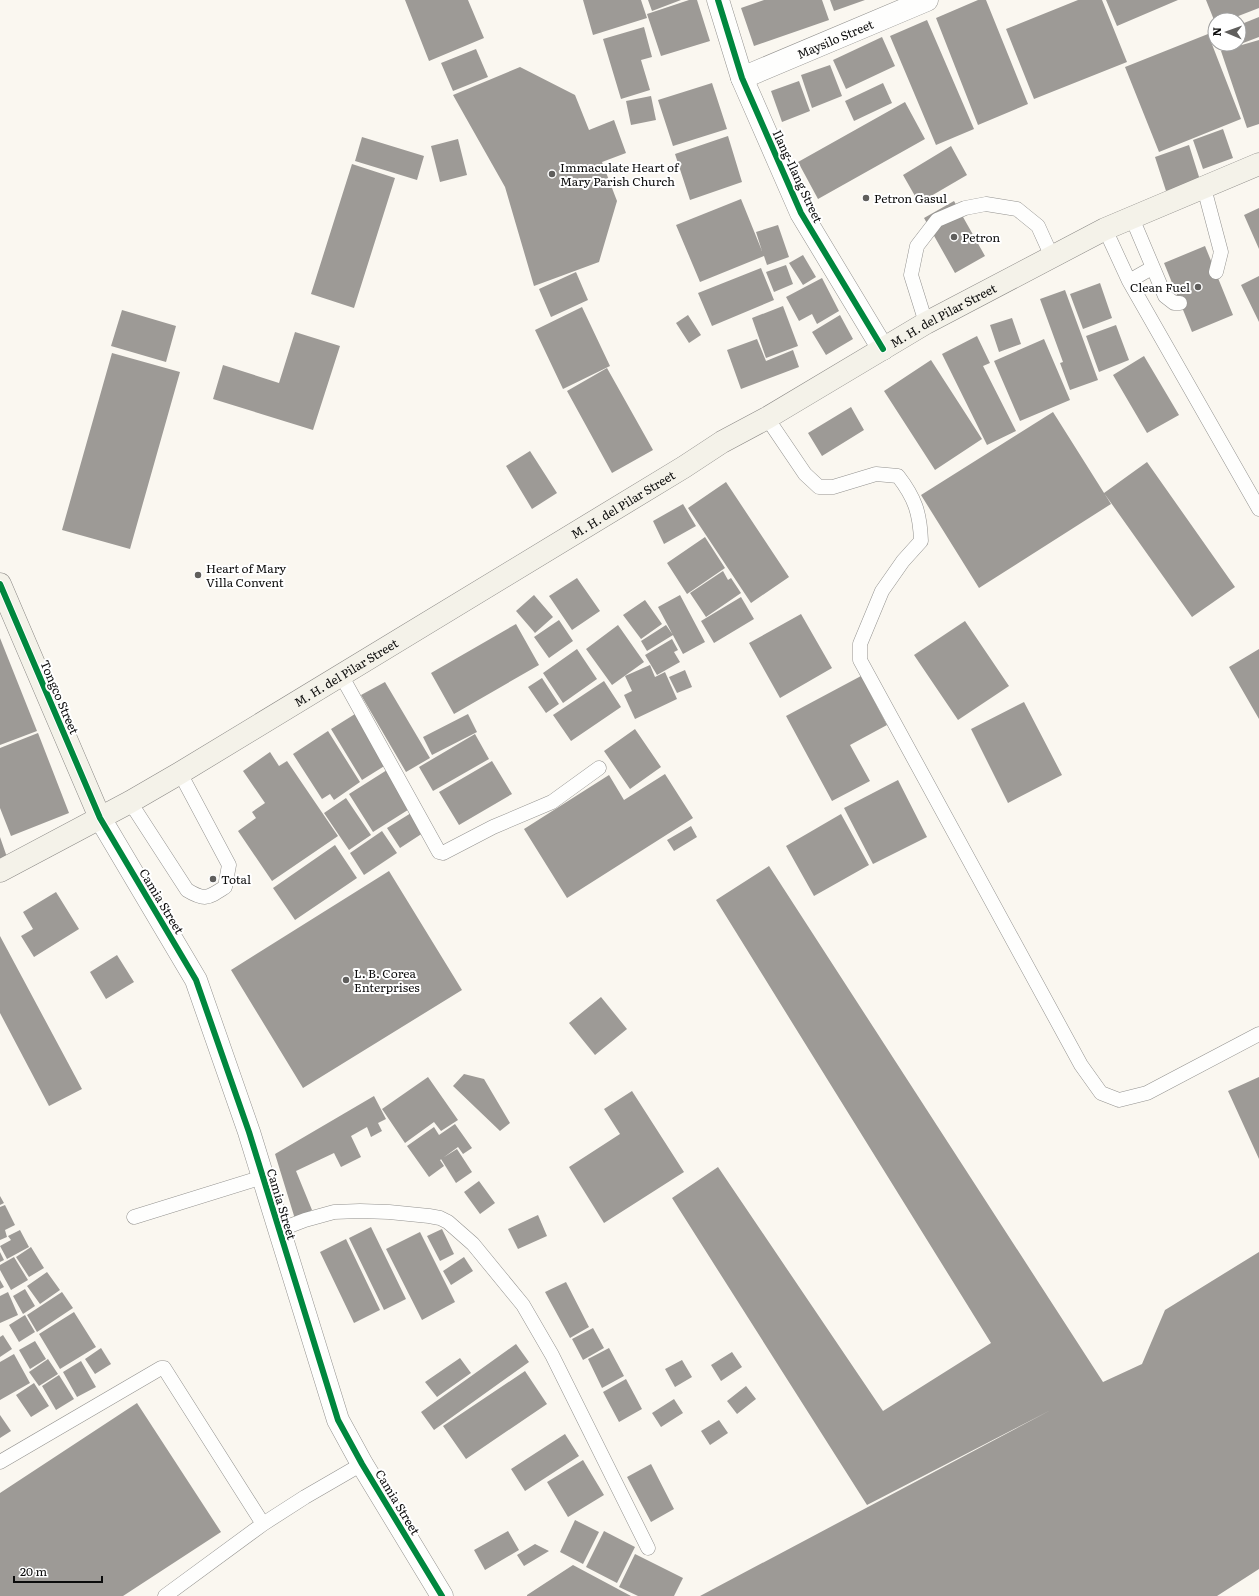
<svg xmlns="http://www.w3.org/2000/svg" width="1259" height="1596" viewBox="0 0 1259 1596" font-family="Literata,serif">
<rect width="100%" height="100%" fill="#faf7f0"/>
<!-- building -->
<path fill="#9d9a96" d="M405 0H468L484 38 429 61Z
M583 0H641L647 18 593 35Z
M648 0H681L652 11Z
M689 0H697L710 41 661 56 647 14Z
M764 0H822L829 20 754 46 741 8Z
M830 0H865L834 11Z
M978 0H986L1028 104 978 125 936 18Z
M1078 0H1102L1127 62 1034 99 1006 29Z
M1106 0H1178L1117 26Z
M1206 0H1259V8L1228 20H1214Z
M1259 17V37L1230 48 1228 44H1239V25Z
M927 20 974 129 936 145 890 36Z
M644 27 652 57 641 60 650 90 621 99 603 39Z
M1208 34 1241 119 1159 152 1125 67Z
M882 37 895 66 846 89 833 60Z
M1259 40V124L1247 128 1221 51Z
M476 49 488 77 453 91 441 63Z
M830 65 842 96 812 108 801 75Z
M520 67 575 95 589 130 614 120 626 153 602 162 617 201 599 262 534 286 505 187 453 95Z
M799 81 810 111 782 122 771 91Z
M712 83 727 129 673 146 658 100Z
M883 83 892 103 854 121 845 101Z
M651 96 656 120 631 125 626 101Z
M905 102 925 139 818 199 798 162Z
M1223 129 1233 158 1203 169 1193 140Z
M728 136 742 182 690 200 675 154Z
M362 137 424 156 417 180 355 161Z
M458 139 467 175 440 182 431 146Z
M1189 145 1200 180 1166 191 1155 157Z
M951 146 967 175 919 203 903 175Z
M352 164 395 178 354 308 311 294Z
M741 199 762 251 756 232 778 225 789 257 767 265 764 256 700 282 676 225Z
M954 201 985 256 955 273 924 218Z
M1259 208V249L1244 215Z
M1205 246 1233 315 1192 332 1164 263Z
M803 255 816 277 803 285 789 263Z
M786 265 793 284 774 292 766 272Z
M761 268 774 300 712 326 698 293Z
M576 272 588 300 551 317 539 289Z
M1259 276V322L1241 285Z
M822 278 839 311 817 324 812 314 799 321 786 297Z
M1100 283 1112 318 1083 329 1070 294Z
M1065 290 1098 380 1070 390 1060 363 1063 362 1040 299Z
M783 306 798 346 766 358 752 318Z
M582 307 610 366 563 389 535 330Z
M122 310 176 326 166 362 111 346Z
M688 315 701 335 689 343 676 323Z
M840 315 853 339 826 355 812 332Z
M1012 318 1021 344 999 352 990 325Z
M1116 325 1129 360 1099 372 1086 336Z
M295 332 340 346 313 430 213 399 223 365 279 383Z
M977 336 990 363 983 366 1016 431 987 445 942 354Z
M757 339 766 361 793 350 799 367 741 389 727 350Z
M1044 339 1070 400 1020 421 994 361Z
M112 353 180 372 130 549 62 530Z
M1144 356 1179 415 1147 433 1113 375Z
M931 360 982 439 935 470 884 391Z
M607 368 653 450 612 473 567 391Z
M851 407 864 430 822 456 808 433Z
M1053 412 1111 504 979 588 921 495Z
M530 451 557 493 532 509 506 466Z
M1147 462 1235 587 1192 617 1104 493Z
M726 482 789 577 751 603 688 508Z
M683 504 696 526 664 544 653 521Z
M705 537 725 568 687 594 667 563Z
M723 571 728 580 731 578 741 593 706 617 690 593Z
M577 578 600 611 572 630 549 596Z
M534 595 553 617 535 633 516 611Z
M680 595 705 642 683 654 658 607Z
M741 597 754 619 714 643 701 621Z
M645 600 662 624 641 639 623 615Z
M801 614 832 668 780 698 749 643Z
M559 620 573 641 549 658 534 637Z
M965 621 1009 686 958 720 914 655Z
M516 624 539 665 454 714 431 673Z
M618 625 644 662 612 685 586 649Z
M666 625 673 635 647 651 641 641Z
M0 638 37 731 0 745Z
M672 639 678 650 674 652 680 662 657 675 645 655Z
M577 649 597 679 563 703 543 673Z
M1259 649V719L1229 667Z
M650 665 655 677 665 672 677 699 635 719 624 695 632 691 625 676Z
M685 670 692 687 677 693 669 677Z
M861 676 887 725 850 745 870 781 832 801 786 716Z
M542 678 559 704 546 713 528 687Z
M604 681 621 707 571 741 553 715Z
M385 682 430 758 406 772 361 695Z
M1024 702 1062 775 1008 803 971 729Z
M355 714 386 765 362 780 331 729Z
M468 714 477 732 432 755 423 737Z
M635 729 661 767 630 789 604 751Z
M328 731 360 782 334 800 330 794 322 799 293 754Z
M38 733 69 813 11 836 0 808V748Z
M475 734 489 759 433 791 419 767Z
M270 752 279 766 287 761 338 836 272 881 238 831 256 818 252 812 265 803 243 771Z
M492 761 512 794 459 825 439 792Z
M387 770 411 808 373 832 349 794Z
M665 774 693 818 567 898 524 829 609 775 624 800Z
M898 780 927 837 873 864 844 808Z
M346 798 371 835 349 850 324 813Z
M411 813 423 833 400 848 387 828Z
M841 814 869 865 814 896 786 846Z
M691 826 697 837 674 851 667 840Z
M382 831 397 853 364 875 350 853Z
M0 837 8 860 0 863Z
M335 845 357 878 295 920 273 888Z
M769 866 1103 1382 1142 1364 1165 1310 1259 1252V1569L1217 1596H700L1051 1410 867 1505 672 1198 718 1167 883 1411 991 1343 716 900Z
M389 871 462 990 303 1088 231 970Z
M56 892 79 929 34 957 21 936 33 929 23 912Z
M0 936 82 1089 49 1106 0 1013Z
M117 955 134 982 106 999 90 972Z
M601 997 627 1029 595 1055 569 1023Z
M464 1074 484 1079 510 1123 500 1131 453 1086Z
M428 1077 458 1120 441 1131 434 1122 405 1143 382 1109Z
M1259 1077V1159L1228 1091Z
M632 1091 684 1172 604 1223 569 1167 620 1134 604 1109Z
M374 1096 386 1119 378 1123 382 1131 371 1137 367 1127 351 1136 361 1157 341 1167 334 1153 296 1171 312 1210 295 1219 275 1154Z
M455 1124 472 1148 463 1154 458 1147 440 1160 444 1166 429 1177 407 1146 434 1127 439 1135Z
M457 1149 472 1172 456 1183 441 1159Z
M479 1181 495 1203 480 1214 464 1192Z
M0 1196 4 1203 0 1205Z
M5 1205 15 1225 5 1230 7 1237 0 1240V1207Z
M538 1215 547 1236 518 1249 508 1229Z
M371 1227 406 1299 384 1310 349 1238Z
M442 1229 454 1254 440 1261 427 1236Z
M20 1230 29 1247 7 1259 0 1246 11 1240 8 1236Z
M420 1232 455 1302 422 1320 386 1249Z
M346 1239 380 1310 354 1323 320 1252Z
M31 1247 44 1268 29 1277 16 1257Z
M0 1252 4 1260 0 1262Z
M14 1257 28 1280 11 1290 0 1270V1265Z
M464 1257 473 1271 451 1285 443 1271Z
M47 1272 60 1290 40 1304 27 1286Z
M0 1280 4 1287 0 1289Z
M566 1282 589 1327 570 1338 545 1292Z
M25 1289 35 1306 23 1314 13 1296Z
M8 1292 18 1315 0 1323V1296Z
M62 1292 73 1308 37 1332 27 1315Z
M74 1312 96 1347 60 1369 39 1334Z
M25 1315 35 1332 19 1342 9 1325Z
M593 1328 604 1348 583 1360 572 1339Z
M3 1335 12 1349 0 1357V1337Z
M35 1341 46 1359 30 1369 19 1350Z
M516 1344 529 1362 434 1430 421 1412Z
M101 1348 111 1364 95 1374 85 1359Z
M609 1348 624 1376 602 1388 588 1359Z
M732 1352 742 1367 721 1381 711 1365Z
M14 1354 30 1383 0 1400V1362Z
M460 1358 471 1373 437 1397 425 1382Z
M48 1359 58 1374 39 1386 29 1372Z
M682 1360 692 1377 675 1387 665 1369Z
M81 1361 96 1387 77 1397 63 1372Z
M525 1371 547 1404 466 1459 443 1426Z
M59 1375 74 1399 56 1410 42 1386Z
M626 1379 642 1409 619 1422 603 1392Z
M34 1383 49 1406 31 1417 16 1395Z
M746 1386 756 1399 737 1414 727 1401Z
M674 1399 683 1413 661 1427 652 1413Z
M137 1403 221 1532 123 1596H0V1493Z
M0 1415 11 1431 0 1438Z
M719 1420 728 1433 710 1445 701 1431Z
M565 1434 579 1456 525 1491 511 1469Z
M583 1460 604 1495 568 1517 547 1482Z
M651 1464 674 1509 651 1522 627 1477Z
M575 1520 599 1532 583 1564 560 1552Z
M508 1531 519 1550 485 1570 474 1550Z
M604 1531 635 1547 617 1583 586 1567Z
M535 1544 549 1551 524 1566 517 1555Z
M635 1554 683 1578 674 1596H638L619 1587Z
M573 1565 631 1596H527V1595Z"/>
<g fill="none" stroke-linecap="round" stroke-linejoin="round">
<!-- lane casing -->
<g stroke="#93928f" stroke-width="15">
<path id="lane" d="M1204 188 1221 252 1216 272
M1132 218 1165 296 1174 303H1180
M1105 229 1129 281 1259 509
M1129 281 1152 268
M926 323 911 275 917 246 937 220 965 208 986 204 1017 209 1038 226 1052 257
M767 418 805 474 819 487H833L876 474 898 476C915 498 920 513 921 541L903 561 882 591 860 644V660L1081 1065 1101 1093 1119 1100 1147 1093 1259 1034
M341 675 439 852 443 853 493 827 552 802 599 768
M130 802 187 890C205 901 208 898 225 887L229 865 180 773
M134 1217 263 1177
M279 1230 305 1220 334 1212 360 1211 389 1212 429 1216 440 1218 448 1222 473 1244 523 1305 552 1355 648 1548
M0 1462 161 1368H164L263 1524
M165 1596 263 1524 305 1497 362 1464"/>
</g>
<!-- street casing -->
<g stroke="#93928f" stroke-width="23">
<g id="street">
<path d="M718 0 742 78 801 213 883 349"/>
<path id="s1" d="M742 78 927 0"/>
<path d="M100 818 196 980 249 1132 338 1420 362 1464 442 1596"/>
</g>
</g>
<!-- secondary casing -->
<g stroke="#8a8885" stroke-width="23">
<g id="secondary">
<path d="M0 584 100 818"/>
<path id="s2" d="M0 871 130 802 180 773 684 467 722 442 767 418 926 323 1105 229 1259 164"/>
</g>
</g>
<!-- lane -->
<use href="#lane" stroke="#fefefd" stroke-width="14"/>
<!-- street -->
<use href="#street" stroke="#fefefd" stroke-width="22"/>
<!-- secondary -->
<use href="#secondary" stroke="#f4f2e9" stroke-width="22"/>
<!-- cycleway casing -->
<g stroke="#fff" stroke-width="8">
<path id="cycleway" d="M718 0 742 78 801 213 883 349
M0 584 100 818 196 980 249 1132 338 1420 362 1464 442 1596"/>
</g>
<!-- cycleway -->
<use href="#cycleway" stroke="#00873e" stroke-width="6"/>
</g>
<!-- markers -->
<g fill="#5f5e5c" stroke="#fff" stroke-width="1.5">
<circle cx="552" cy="174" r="4"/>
<circle cx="866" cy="198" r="4"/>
<circle cx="954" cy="237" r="4"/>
<circle cx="1198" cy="287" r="4"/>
<circle cx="198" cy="575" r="4"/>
<circle cx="213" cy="879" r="4"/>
<circle cx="346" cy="980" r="4"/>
</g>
<g text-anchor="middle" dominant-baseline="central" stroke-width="4" stroke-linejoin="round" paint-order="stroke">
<!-- street labels -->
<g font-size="12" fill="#0c0c0c" stroke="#fff">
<text stroke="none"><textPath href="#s1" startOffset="101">Maysilo Street</textPath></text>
<text transform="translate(798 176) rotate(65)">Ilang-Ilang Street</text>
<text stroke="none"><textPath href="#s2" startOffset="1095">M. H. del Pilar Street</textPath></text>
<text stroke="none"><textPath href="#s2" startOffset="723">M. H. del Pilar Street</textPath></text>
<text stroke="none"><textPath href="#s2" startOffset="399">M. H. del Pilar Street</textPath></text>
<text transform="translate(60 697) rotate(67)">Tongco Street</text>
<text transform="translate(162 901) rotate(59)">Camia Street</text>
<text transform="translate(282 1204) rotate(73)">Camia Street</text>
<text transform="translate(398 1502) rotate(59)">Camia Street</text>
</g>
<!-- poi labels -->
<g font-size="12" fill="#0c0c0c" stroke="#fff" text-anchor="start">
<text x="560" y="167">Immaculate Heart of<tspan x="560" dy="14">Mary Parish Church</tspan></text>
<text x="874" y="198">Petron Gasul</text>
<text x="962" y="237">Petron</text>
<text x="1190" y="287" text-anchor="end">Clean Fuel</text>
<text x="206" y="568">Heart of Mary<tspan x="206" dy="14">Villa Convent</tspan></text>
<text x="221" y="879">Total</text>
<text x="354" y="973">L. B. Corea<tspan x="354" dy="14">Enterprises</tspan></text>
</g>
</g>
<!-- north arrow -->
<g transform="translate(1227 32) rotate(272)"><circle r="19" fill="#ffffff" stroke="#9e9e9e"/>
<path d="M0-3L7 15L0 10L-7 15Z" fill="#5f5e5c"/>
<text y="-6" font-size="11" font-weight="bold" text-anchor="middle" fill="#0c0c0c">N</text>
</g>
<!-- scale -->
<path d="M14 1576v6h88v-6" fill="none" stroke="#0c0c0c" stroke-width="2"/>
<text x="20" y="1576" font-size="12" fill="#0c0c0c" stroke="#ffffff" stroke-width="3" paint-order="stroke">20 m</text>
</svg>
